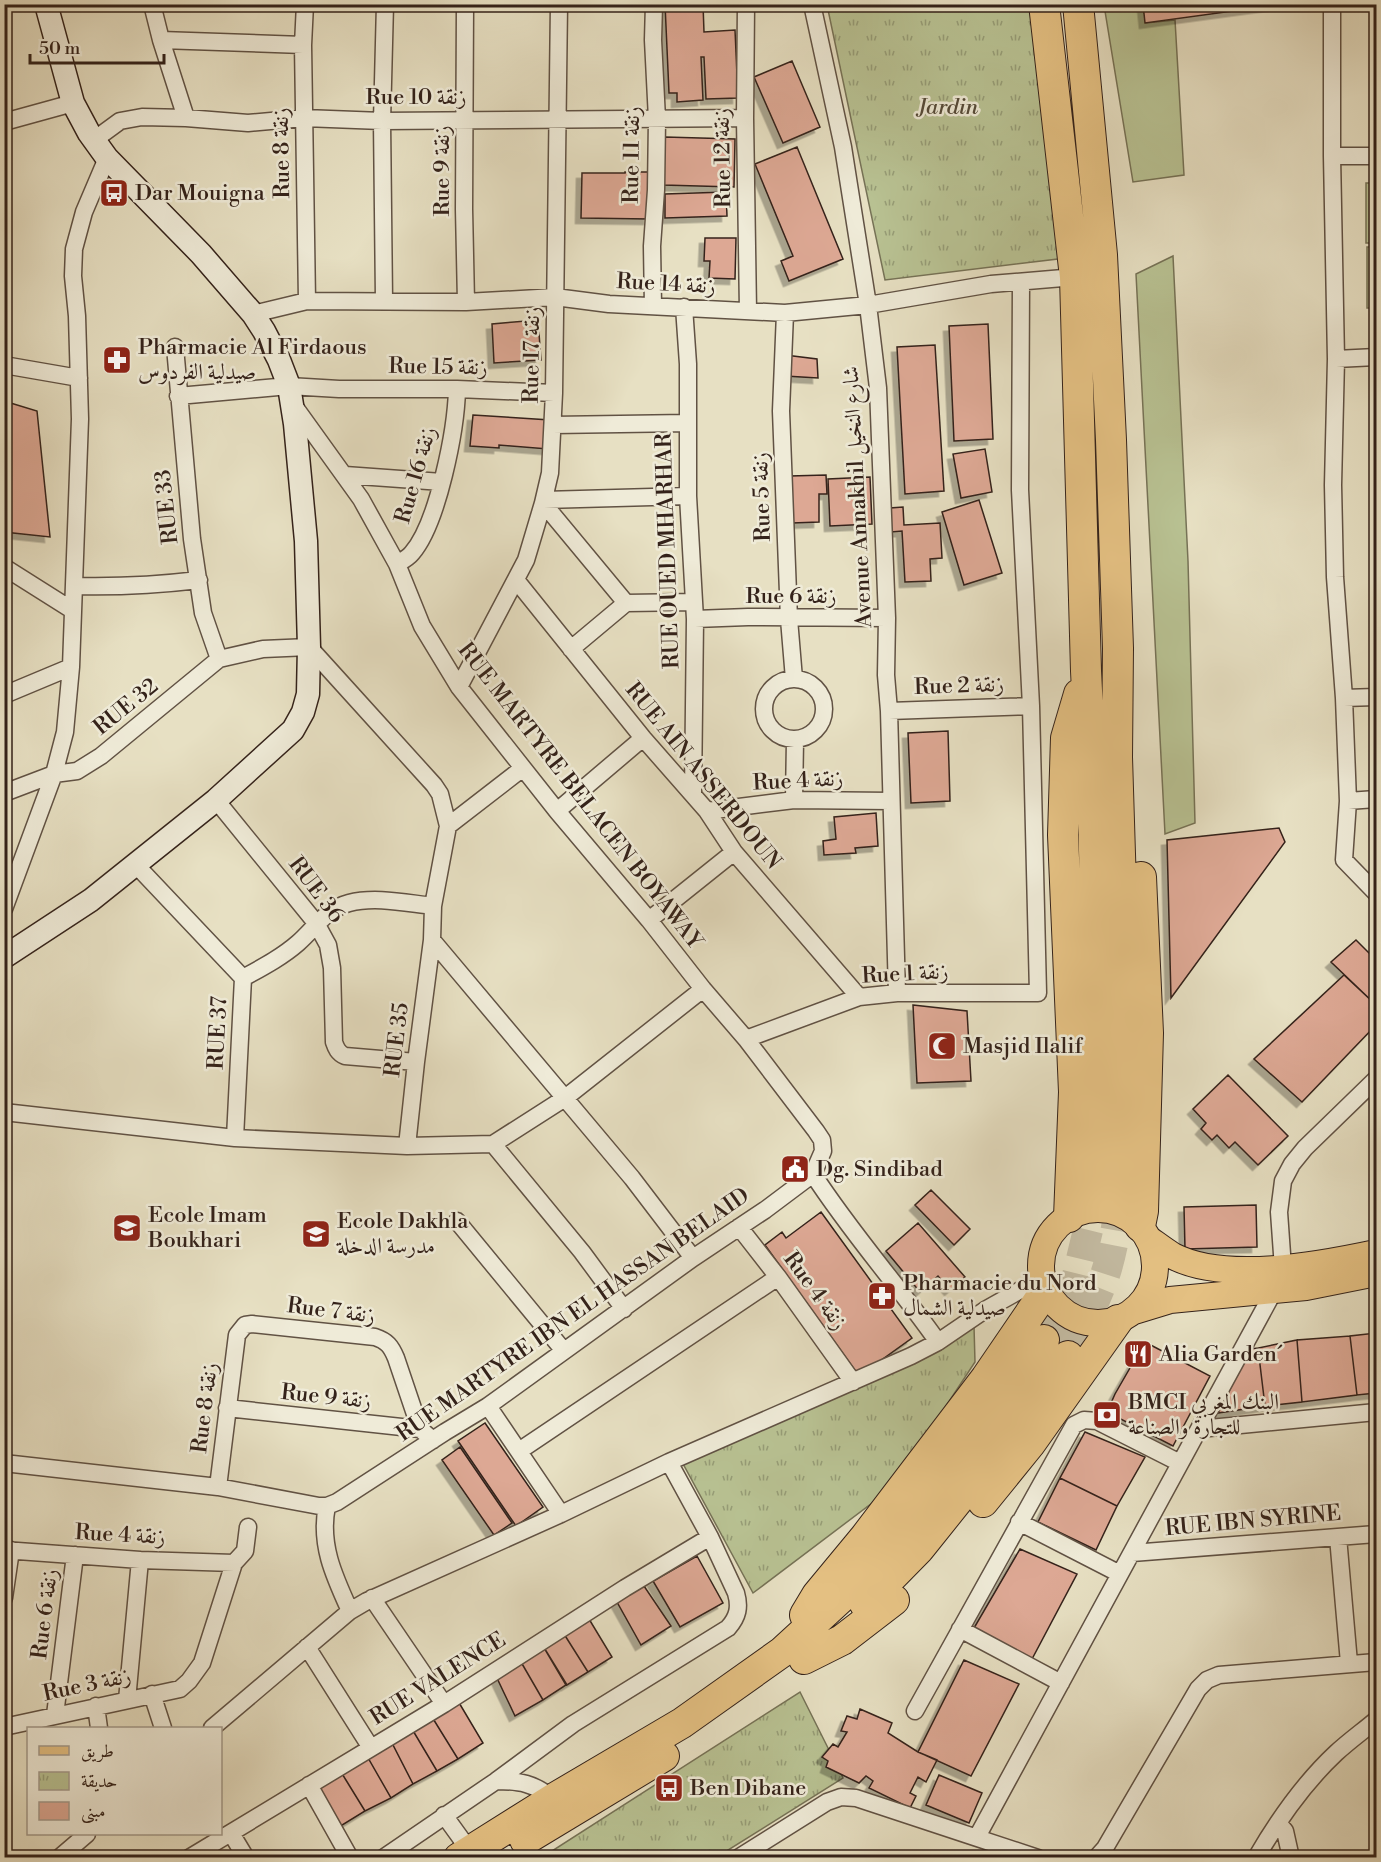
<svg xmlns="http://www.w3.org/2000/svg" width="1381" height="1862" viewBox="0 0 1381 1862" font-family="'Libre Bodoni',Amiri,serif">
<defs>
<pattern id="park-tufts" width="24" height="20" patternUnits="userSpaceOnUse" patternTransform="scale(1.5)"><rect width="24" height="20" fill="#b8c192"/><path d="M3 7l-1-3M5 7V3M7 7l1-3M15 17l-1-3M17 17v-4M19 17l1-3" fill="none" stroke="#969c76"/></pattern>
<filter id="shadow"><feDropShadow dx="-5.5" dy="5.5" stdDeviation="0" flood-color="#0004"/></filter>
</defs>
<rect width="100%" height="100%" fill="#e7e0c3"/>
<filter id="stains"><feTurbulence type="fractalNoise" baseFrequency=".00333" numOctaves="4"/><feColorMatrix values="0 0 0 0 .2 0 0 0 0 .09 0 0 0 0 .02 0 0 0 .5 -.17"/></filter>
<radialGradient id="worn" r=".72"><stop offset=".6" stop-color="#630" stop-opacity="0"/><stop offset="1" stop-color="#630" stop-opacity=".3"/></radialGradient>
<!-- grass -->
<path fill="#b8c192" stroke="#767256" stroke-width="1.5" d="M1104 5H1143L1146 23 1175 20 1184 175 1133 182Z
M1366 183H1376V243H1366Z
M1367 247H1376V308H1367Z
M1173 256 1188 561 1195 823 1165 834 1136 274Z"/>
<!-- park -->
<path fill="url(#park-tufts)" stroke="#767256" stroke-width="1.5" d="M827 5H1032L1066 258 885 280Z
M974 1326 975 1362 892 1488 753 1593 681 1460Z
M800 1692 843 1778 717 1857 541 1858Z"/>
<!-- building -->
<path fill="#dda894" stroke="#34221a" stroke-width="1.5" filter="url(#shadow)" d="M665 4H703L704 32 735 30 738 98 706 99 704 57H701L703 100 677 102V93H669Z
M1143 4H1285L1145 23Z
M792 61 820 127 783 143 754 77Z
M665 137 735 139 734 187 663 185Z
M797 147 843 259 789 281 781 261 793 256 755 164Z
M625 172H650L649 219 581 218 582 173H625Z
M726 192 727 216 665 218V194Z
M705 238H736L735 279 709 278 710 261H704Z
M538 320 541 360 494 363 492 324Z
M988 324 993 439 954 441 949 326Z
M935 345 944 491 905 494 897 347Z
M785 355 817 359 818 378 785 376Z
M4 401 37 411 50 537 4 532Z
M473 415 550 420 548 449 499 445V448L470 446Z
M985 449 992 492 961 498 953 454Z
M826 475 827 494H819V522L792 523 790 476Z
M870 477 872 524 830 526 828 479Z
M979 500 1002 573 964 585 942 512Z
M903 507 904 525 940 523 942 558 930 559 931 581 905 582 902 531 891 532 890 508Z
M948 731 950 801 911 803 908 733Z
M876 813 878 846 855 848 856 853 824 855 823 841 836 839 834 817Z
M1279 828 1285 842 1171 998 1167 840Z
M1356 940 1376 960V1002L1375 1004 1331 962Z
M1344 975 1376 1005V1025L1302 1102 1254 1059Z
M913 1005 967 1011 971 1081 917 1083Z
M1228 1075 1288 1136 1258 1165 1235 1142 1229 1148 1217 1135 1212 1140 1201 1129 1206 1123 1193 1109Z
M931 1190 970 1229 954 1245 915 1205Z
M1256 1205 1257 1247 1185 1249 1184 1207Z
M821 1212 912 1338 859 1376 765 1245 782 1232 786 1238Z
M918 1223 965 1277 950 1290 938 1276 920 1292 886 1251Z
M1376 1333V1393L1357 1395 1350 1336Z
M1350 1336 1357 1395 1302 1402 1297 1340Z
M1297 1340 1302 1402 1265 1406 1258 1348Z
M1143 1341 1210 1376 1173 1446 1107 1412 1115 1394 1138 1354Z
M1258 1348 1265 1406 1218 1413 1250 1349Z
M485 1423 543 1507 516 1526 458 1441Z
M1085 1432 1145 1457 1117 1506 1060 1478Z
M460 1447 512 1523 494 1535 442 1460Z
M1060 1478 1117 1506 1096 1550 1038 1522Z
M1020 1549 1077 1574 1032 1659 974 1628Z
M697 1556 723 1603 680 1627 653 1581Z
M644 1586 671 1626 641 1645 617 1602Z
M589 1619 612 1657 588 1672 564 1634Z
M564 1634 588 1672 567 1685 543 1646Z
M543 1646 566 1685 543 1700 521 1662Z
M964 1660 1019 1684 971 1776 918 1752Z
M521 1662 543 1700 515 1716 496 1676Z
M458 1701 483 1743 458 1759 432 1717Z
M860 1709 892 1723 888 1733 918 1752 937 1760 926 1782 918 1777 910 1793 916 1796 910 1808 869 1788 873 1781 866 1776 859 1783 826 1767 828 1761 822 1757 833 1744 838 1747 847 1732 841 1731 847 1716 857 1719Z
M432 1717 458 1759 437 1771 412 1729Z
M412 1729 437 1771 413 1784 391 1741Z
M391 1741 413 1784 391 1798 367 1756Z
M367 1756 391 1798 365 1811 341 1772Z
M341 1772 365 1811 339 1827 315 1787Z
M939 1775 982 1793 969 1823 926 1805Z"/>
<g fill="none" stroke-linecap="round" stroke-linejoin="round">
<!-- highway-tunnel -->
<path stroke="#c3baa1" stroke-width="30" stroke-dasharray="30 15" stroke-linecap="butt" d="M1044 1340 1067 1304 1074 1288 1097 1193
M1068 1356C1081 1330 1095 1303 1105 1275 1114 1248 1117 1219 1122 1191"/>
<!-- street casing -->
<g stroke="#615244" stroke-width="19">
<path id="street" d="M152 4 161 40 186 118
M305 4 303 45 307 301
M465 4 464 209 466 302
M746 4 745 118 748 311
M812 4 843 147 868 305 878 388 887 618 886 675 889 711 897 993
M1332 4V156L1336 359 1333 485 1335 577 1344 698 1348 801 1344 860 1376 893
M161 40 303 45
M4 122 73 103
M94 140 120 121 142 117 186 118 248 123 304 118 382 121 745 118
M1332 156H1376
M384 300 382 121 385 4
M653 306 652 246 656 190 657 119 653 40 654 4
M684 307 688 364V496L695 619 693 794
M785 313 781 411 789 619 794 679
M253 314 307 301 466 302 555 297 609 304 785 313 868 305 991 284 1075 277
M175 347 192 539 203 613 219 659
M1336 359 1376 357
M4 365 79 378
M178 396 289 386 339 389H457L554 393
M553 425 687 423
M345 475 442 482
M544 500 688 496
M543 503 626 603
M397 564C402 561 408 558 412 553 438 523 456 430 457 389
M4 567 72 610
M516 580 643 738 707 811 734 852 859 997
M75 586C116 587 157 585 199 580
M695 619 748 617 887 618
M571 649 626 603 694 602
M764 709a30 30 0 1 1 60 0a30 30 0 1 1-60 0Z
M459 687 526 560 543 503 550 473 554 393 559 4
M4 695 71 667
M1344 698 1376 697
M889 711 1031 706
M4 793 54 774 77 771 101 756 219 659 263 649 309 647 434 785 440 794 448 826 433 906 432 940 416 1062 407 1146
M216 800 316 923 328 945 332 968 334 1042C336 1048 338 1053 345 1056L416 1062
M794 800 795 740
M1348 801 1376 799
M557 811 643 738
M707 811 794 800 891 801
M448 826 523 768
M136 865 243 978 235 1138
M4 909 54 774 65 732 71 667 80 419 77 316 73 276 74 249 84 212 107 158
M649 920 734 852
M432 940 632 1178 693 1258
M243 978C263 967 282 957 298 943 315 928 326 909 349 903 375 896 406 903 433 906
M746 1039 859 997 897 993H1038L1031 706 1020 490 1021 282
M4 1112 235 1138 407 1146 493 1144 565 1098 703 989
M493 1144 582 1252 624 1309
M813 1174C851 1233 898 1285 938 1342
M457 1221 564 1351
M739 1227 778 1277 853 1382
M1283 1268 1279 1212 1283 1181 1292 1164 1305 1148 1376 1079
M488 1406 561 1514
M227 1408 420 1429
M1199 1429 1376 1412
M519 1451 778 1277
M4 1463 218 1487 319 1506H327L337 1502 445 1432 488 1406 693 1258 765 1210 813 1174 823 1151 822 1140 816 1131 746 1039 703 989 649 920 557 811 459 687 422 626 397 564 361 499 292 403
M218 1487 237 1335 245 1325 252 1324 375 1337C387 1341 391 1346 396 1358L420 1429 433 1440
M327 1506C319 1544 334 1576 350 1611
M1019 1522 1120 1574
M1338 1537 1349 1663
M4 1550 140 1560 234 1563
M1132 1553 1376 1534
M4 1598 11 1550
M372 1598 444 1704
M960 1629 1061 1683
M307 1647 371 1748
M152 1694 163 1728
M127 1700 140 1560
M96 1706 99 1728
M915 1711 1074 1425 1084 1420 1097 1421 1180 1463
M55 1715 75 1555
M4 1727 180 1689 189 1681 202 1663 234 1563 245 1551 248 1527
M212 1728 350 1611 367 1601 561 1514 669 1462 911 1356 938 1342 985 1310 1042 1278
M496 1781C520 1781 534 1783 553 1799
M309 1785 350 1858
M444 1815 470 1851
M1278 1823 1285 1831 1291 1858
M231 1833 246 1858
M977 1837 1275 1289
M59 1858 87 1834
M189 1858 444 1704 625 1588 710 1537
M383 1858 496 1781 573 1724 728 1628C738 1617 740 1607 736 1593L710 1537 669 1462
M738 1858 827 1802 841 1797 856 1798 1038 1858
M1096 1858 1105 1848 1198 1689 1207 1680 1219 1675 1376 1662
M1256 1858C1278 1820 1304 1783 1336 1753 1349 1741 1363 1731 1376 1720"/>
</g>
<!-- secondary casing -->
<g stroke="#34221a" stroke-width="25">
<path id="secondary" d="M4 957 91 900 216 800 293 730 303 712 308 694 309 647 306 541 295 424 289 386 279 360 264 331 253 314 201 254 107 158 89 133 73 103 46 4"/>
</g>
<!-- primary casing -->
<g stroke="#34221a" stroke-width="28">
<path id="primary" d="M1041 1266a57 57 0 1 1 114 0a57 57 0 1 1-114 0Z
M1150 1240C1157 1245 1165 1251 1173 1256 1225 1283 1320 1265 1376 1253
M1134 1311 1170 1300 1306 1287 1376 1273"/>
</g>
<!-- highway casing -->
<g stroke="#34221a" stroke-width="32">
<path id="highway" d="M1044 4 1075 277 1086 671 1093 810 1101 1129 1097 1193
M1078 4 1102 255 1111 440 1118 648 1117 757 1126 1048 1122 1191
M1069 1217 1074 1092 1063 835 1066 738 1079 694
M1140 1226 1143 1211 1148 1033 1141 877
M983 1502 1030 1444 1118 1320
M865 1604 919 1549 963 1494 1068 1356
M805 1615 817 1595 865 1537 986 1378 1046 1290
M804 1659 842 1640 894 1600
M525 1840 664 1756
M459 1858 553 1799 682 1723 782 1652 867 1574 909 1528 969 1449 1044 1340"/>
</g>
<!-- street -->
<use href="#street" stroke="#efebd8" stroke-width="16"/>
<!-- secondary -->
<use href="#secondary" stroke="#efebd8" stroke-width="22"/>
<!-- primary -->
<use href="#primary" stroke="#e4c082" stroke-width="26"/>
<!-- highway -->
<use href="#highway" stroke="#e4c082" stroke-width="30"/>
</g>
<!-- icons -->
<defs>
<g id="bus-square" transform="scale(1.5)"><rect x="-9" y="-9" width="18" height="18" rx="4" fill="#8f2418" stroke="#efebd8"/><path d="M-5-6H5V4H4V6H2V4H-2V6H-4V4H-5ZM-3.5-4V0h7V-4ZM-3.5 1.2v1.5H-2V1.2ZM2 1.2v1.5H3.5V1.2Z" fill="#fff"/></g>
<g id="pharmacy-square" transform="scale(1.5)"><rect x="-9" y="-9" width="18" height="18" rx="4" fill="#8f2418" stroke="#efebd8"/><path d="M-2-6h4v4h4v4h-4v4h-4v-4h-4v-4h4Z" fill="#fff"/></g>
<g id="mosque-square" transform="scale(1.5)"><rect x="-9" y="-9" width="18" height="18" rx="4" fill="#8f2418" stroke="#efebd8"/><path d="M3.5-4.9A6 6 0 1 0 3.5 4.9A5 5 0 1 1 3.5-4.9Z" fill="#fff"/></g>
<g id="civic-square" transform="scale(1.5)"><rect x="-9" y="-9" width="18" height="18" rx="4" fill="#8f2418" stroke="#efebd8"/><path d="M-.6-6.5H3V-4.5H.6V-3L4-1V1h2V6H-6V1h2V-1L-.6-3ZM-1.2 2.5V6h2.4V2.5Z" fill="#fff"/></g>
<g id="school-square" transform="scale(1.5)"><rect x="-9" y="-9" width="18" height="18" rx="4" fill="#8f2418" stroke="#efebd8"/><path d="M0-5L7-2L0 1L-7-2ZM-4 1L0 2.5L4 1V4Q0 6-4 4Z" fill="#fff"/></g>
<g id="restaurant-square" transform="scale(1.5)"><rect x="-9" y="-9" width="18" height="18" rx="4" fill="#8f2418" stroke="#efebd8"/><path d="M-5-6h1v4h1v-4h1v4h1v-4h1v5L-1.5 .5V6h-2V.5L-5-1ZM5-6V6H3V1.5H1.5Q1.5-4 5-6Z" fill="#fff"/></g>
<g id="bank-square" transform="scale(1.5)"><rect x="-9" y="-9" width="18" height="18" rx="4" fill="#8f2418" stroke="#efebd8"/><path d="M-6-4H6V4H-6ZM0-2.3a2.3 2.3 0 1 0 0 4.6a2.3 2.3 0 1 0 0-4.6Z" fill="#fff"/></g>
</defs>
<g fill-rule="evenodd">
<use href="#bus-square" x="114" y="193"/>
<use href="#pharmacy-square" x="117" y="360"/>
<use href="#mosque-square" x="942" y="1046"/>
<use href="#civic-square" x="795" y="1169"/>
<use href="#school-square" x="127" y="1228"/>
<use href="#school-square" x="316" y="1234"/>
<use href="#pharmacy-square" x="882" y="1296"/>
<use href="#restaurant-square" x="1138" y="1354"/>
<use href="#bank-square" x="1107" y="1415"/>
<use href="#bus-square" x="669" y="1788"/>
</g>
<g text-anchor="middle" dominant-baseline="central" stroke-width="5" stroke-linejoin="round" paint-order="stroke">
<!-- street labels -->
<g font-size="22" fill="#34221a" stroke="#efebd8">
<text x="416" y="97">Rue 10 زنقة</text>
<text transform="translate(282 153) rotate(-91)">Rue 8 زنقة</text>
<text transform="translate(632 155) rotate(-89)">Rue 11 زنقة</text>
<text transform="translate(723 158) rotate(-91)">Rue 12 زنقة</text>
<text transform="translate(442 171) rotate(-90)">Rue 9 زنقة</text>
<text transform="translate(666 284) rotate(3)">Rue 14 زنقة</text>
<text transform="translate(532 355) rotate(-89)">Rue 17 زنقة</text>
<text transform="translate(438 367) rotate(1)">Rue 15 زنقة</text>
<text transform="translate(416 475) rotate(-74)">Rue 16 زنقة</text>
<text transform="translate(762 497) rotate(-92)">Rue 5 زنقة</text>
<text transform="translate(858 497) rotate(-93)">Avenue Annakhil شارع النخيل</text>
<text transform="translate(167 507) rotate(-96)">RUE 33</text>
<text transform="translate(668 551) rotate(-92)">RUE OUED MHARHAR</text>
<text x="791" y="596">Rue 6 زنقة</text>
<text transform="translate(959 686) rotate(-2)">Rue 2 زنقة</text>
<text transform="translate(126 707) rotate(-39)">RUE 32</text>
<text transform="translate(703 776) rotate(51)">RUE AIN ASSERDOUN</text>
<text transform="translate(798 781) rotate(-3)">Rue 4 زنقة</text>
<text transform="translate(580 796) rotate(52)">RUE MARTYRE BELACEN BOYAWAY</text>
<text transform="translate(316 890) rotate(53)">RUE 36</text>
<text transform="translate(905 974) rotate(-3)">Rue 1 زنقة</text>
<text transform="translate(218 1033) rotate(-87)">RUE 37</text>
<text transform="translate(397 1040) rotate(-83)">RUE 35</text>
<text transform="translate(815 1291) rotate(54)">Rue 4 زنقة</text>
<text transform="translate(331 1311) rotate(7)">Rue 7 زنقة</text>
<text transform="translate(573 1315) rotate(-35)">RUE MARTYRE IBN EL HASSAN BELAID</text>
<text transform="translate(326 1397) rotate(6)">Rue 9 زنقة</text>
<text transform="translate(205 1408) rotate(-83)">Rue 8 زنقة</text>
<text transform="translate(1253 1521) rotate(-5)">RUE IBN SYRINE</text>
<text transform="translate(120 1535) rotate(3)">Rue 4 زنقة</text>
<text transform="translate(45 1614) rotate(-83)">Rue 6 زنقة</text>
<text transform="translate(438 1679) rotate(-32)">RUE VALENCE</text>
<text transform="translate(87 1685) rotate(-12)">Rue 3 زنقة</text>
</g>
<!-- park labels -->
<g font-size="22" font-style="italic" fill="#554a38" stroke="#efebd8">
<text x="948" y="107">Jardin</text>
</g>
<!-- poi labels -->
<g font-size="22" fill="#34221a" stroke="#efebd8" text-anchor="start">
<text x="135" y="193">Dar Mouigna</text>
<text x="138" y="347">Pharmacie Al Firdaous<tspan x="138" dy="25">صيدلية الفردوس</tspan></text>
<text x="963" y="1046">Masjid Ilalif</text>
<text x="816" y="1169">Dg. Sindibad</text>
<text x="148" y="1215">Ecole Imam<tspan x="148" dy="25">Boukhari</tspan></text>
<text x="337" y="1221">Ecole Dakhla<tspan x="337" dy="25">مدرسة الدخلة</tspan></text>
<text x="903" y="1283">Pharmacie du Nord<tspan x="903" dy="25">صيدلية الشمال</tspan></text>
<text x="1159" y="1354">Alia Garden´</text>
<text x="1128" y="1402">BMCI البنك المغربي<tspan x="1128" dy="25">للتجارة والصناعة</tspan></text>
<text x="690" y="1788">Ben Dibane</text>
</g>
</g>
<!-- margin -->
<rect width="1381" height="1862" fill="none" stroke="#e7e0c3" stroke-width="24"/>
<rect x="6" y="6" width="1369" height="1850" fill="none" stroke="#34221a" stroke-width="3"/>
<rect x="12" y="12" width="1357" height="1838" fill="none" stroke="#34221a" stroke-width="1.5"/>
<!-- legend -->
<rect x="27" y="1727" width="195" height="108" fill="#efebd8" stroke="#a49b8c" stroke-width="1.5"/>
<rect x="39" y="1746" width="30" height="9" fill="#e4c082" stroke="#a49b8c" stroke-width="1.5"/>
<text x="81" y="1757" font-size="18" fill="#34221a">طريق</text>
<rect x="39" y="1772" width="30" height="18" fill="url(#park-tufts)" stroke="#a49b8c" stroke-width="1.5"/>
<text x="81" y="1787" font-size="18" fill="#34221a">حديقة</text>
<rect x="39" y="1802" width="30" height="18" fill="#dda894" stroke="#a49b8c" stroke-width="1.5"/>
<text x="81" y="1817" font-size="18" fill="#34221a">مبنى</text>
<!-- scale -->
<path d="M30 54v9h134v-9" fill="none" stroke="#34221a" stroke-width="3"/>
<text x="39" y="54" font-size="18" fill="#34221a" stroke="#efebd8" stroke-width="4.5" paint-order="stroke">50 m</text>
<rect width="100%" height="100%" filter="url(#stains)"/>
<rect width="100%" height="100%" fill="url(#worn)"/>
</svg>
